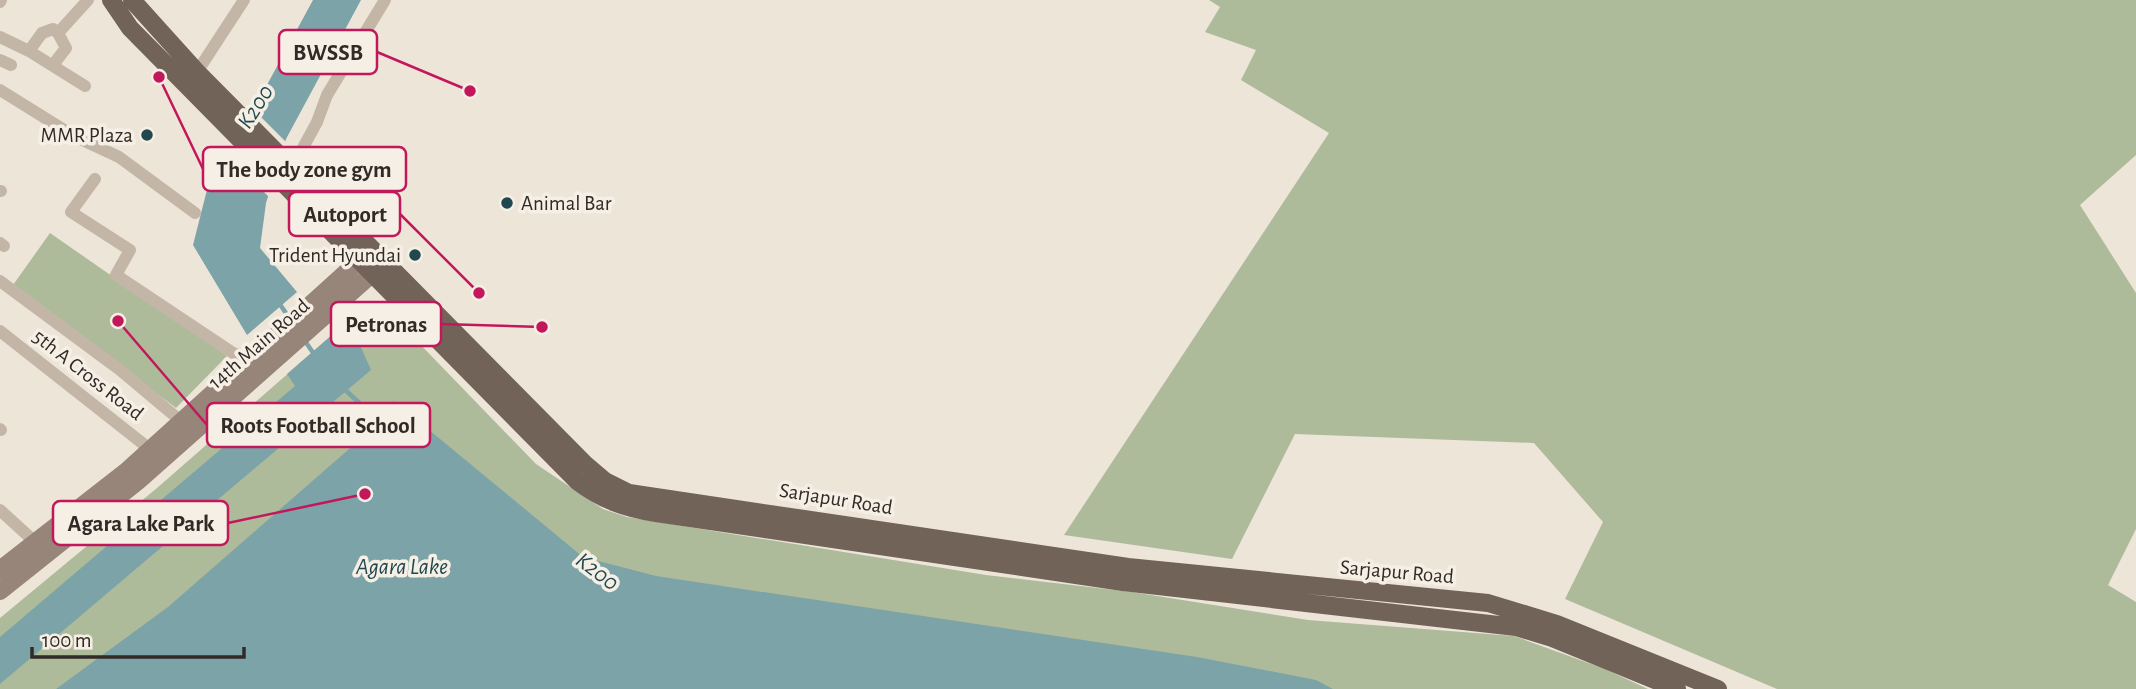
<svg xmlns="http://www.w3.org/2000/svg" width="2136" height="689" viewBox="0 0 2136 689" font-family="'Alegreya Sans',sans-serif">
<rect width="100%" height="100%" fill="#eee5d9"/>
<!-- green -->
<path fill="#aebb9b" d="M1209 0H2136V155L2080 205 2136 293V529L2108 585 2136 602V689H1777L1565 599 1603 522 1534 443 1295 434 1232 559 1064 535 1329 133 1241 80 1256 50 1205 32 1220 7Z
M50 233 227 356 176 408 13 285Z
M363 308 386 309 536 464 603 509 627 517 986 575 1132 592 1308 620 1514 636 1605 669 1648 689H0V618L157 488Z"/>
<!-- water -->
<path fill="#7ca3a7" d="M313 0H361L286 139 266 203 260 248 297 292 247 335 193 245 213 166 255 107Z
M333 334H355L371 370 0 684V637L295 386 287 374Z
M394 401 583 557 656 576 1197 657 1316 680 1333 689H56L168 607 356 443Z"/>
<!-- pier -->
<path fill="#eee5d9" d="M251 107 288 144 271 199 220 149Z"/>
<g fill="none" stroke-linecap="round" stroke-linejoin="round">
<!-- stream -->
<path stroke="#7ca3a7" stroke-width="4.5" d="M279 303 290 319
M305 341 316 357
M342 387 379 421"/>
<!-- minor -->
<path stroke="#c4b6a7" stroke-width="12" d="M0 2 1 0
M0 37 29 51 42 33 53 29 58 33 88 0
M29 51 85 86
M0 60 11 65
M53 65 66 48 58 33
M197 72 244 0
M0 90 74 136 119 157 195 213
M292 168 317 122 327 95 385 0
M95 179 71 212 130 250 116 275 233 353 253 358
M0 191H1
M0 243 4 246
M0 281 120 370 182 422
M0 331 151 450
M0 429 1 430
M0 510 35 542"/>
<!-- secondary -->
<path stroke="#978579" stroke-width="18" d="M0 570 128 470 371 250
M0 591 138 481 383 264"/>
<!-- primary -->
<path stroke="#726359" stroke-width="18" d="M111 0 130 28 577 481C602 500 625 508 656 513L1123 582 1516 627 1552 638 1677 689
M132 0 197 72 585 464 605 481 629 493 1128 567 1488 603 1557 624 1718 689"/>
</g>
<!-- markers -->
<g fill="#21484e" stroke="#f6efe5" stroke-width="2.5">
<circle cx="147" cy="135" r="7"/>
<circle cx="507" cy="203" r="7"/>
<circle cx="415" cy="255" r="7"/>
</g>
<g text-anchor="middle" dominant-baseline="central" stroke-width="7" stroke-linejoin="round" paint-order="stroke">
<!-- poi labels -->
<g font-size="21" fill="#312a26" stroke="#f6efe5" text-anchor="end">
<text x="133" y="135">MMR Plaza</text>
<text x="521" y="203" text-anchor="start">Animal Bar</text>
<text x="401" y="255">Trident Hyundai</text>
</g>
<!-- street labels -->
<g font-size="21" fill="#312a26" stroke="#f6efe5">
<text transform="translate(259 344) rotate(-41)">14th Main Road</text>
<text transform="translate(88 375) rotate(38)">5th A Cross Road</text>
<text transform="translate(836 499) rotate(9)">Sarjapur Road</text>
<text transform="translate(1397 572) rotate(5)">Sarjapur Road</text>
</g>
<!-- water labels -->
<g font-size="23" font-style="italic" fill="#21484e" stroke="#f6efe5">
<text transform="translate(256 107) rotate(-58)">K200</text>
<text x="402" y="567">Agara Lake</text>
<text transform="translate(597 572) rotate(37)">K200</text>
</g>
</g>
<!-- callouts -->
<path fill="none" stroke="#c2185b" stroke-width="2.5" d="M470 91L377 52M159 77L203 169M479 293L400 214M542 327L441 324M118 321L207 425M365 494L228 523"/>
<g fill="#c2185b" stroke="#f6efe5" stroke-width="2.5">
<circle cx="470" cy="91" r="7"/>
<circle cx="159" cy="77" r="7"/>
<circle cx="479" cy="293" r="7"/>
<circle cx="542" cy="327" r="7"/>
<circle cx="118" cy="321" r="7"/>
<circle cx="365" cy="494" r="7"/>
</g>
<g fill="#f6efe5" stroke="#c2185b" stroke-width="2.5">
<rect x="279" y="30" width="98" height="44" rx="7"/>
<rect x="203" y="147" width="203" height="44" rx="7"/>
<rect x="289" y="192" width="111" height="44" rx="7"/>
<rect x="331" y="302" width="110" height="44" rx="7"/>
<rect x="207" y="403" width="223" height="44" rx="7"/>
<rect x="53" y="501" width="175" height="44" rx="7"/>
</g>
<g font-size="23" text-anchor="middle" font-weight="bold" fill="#312a26">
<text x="328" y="60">BWSSB</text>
<text x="304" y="177">The body zone gym</text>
<text x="345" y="222">Autoport</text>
<text x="386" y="332">Petronas</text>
<text x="318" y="433">Roots Football School</text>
<text x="141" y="531">Agara Lake Park</text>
</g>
<!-- scale -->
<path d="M32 647v10h212v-10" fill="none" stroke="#312a26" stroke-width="3.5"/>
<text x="42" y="647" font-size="21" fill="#312a26" stroke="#f6efe5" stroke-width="5" paint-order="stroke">100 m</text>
</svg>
